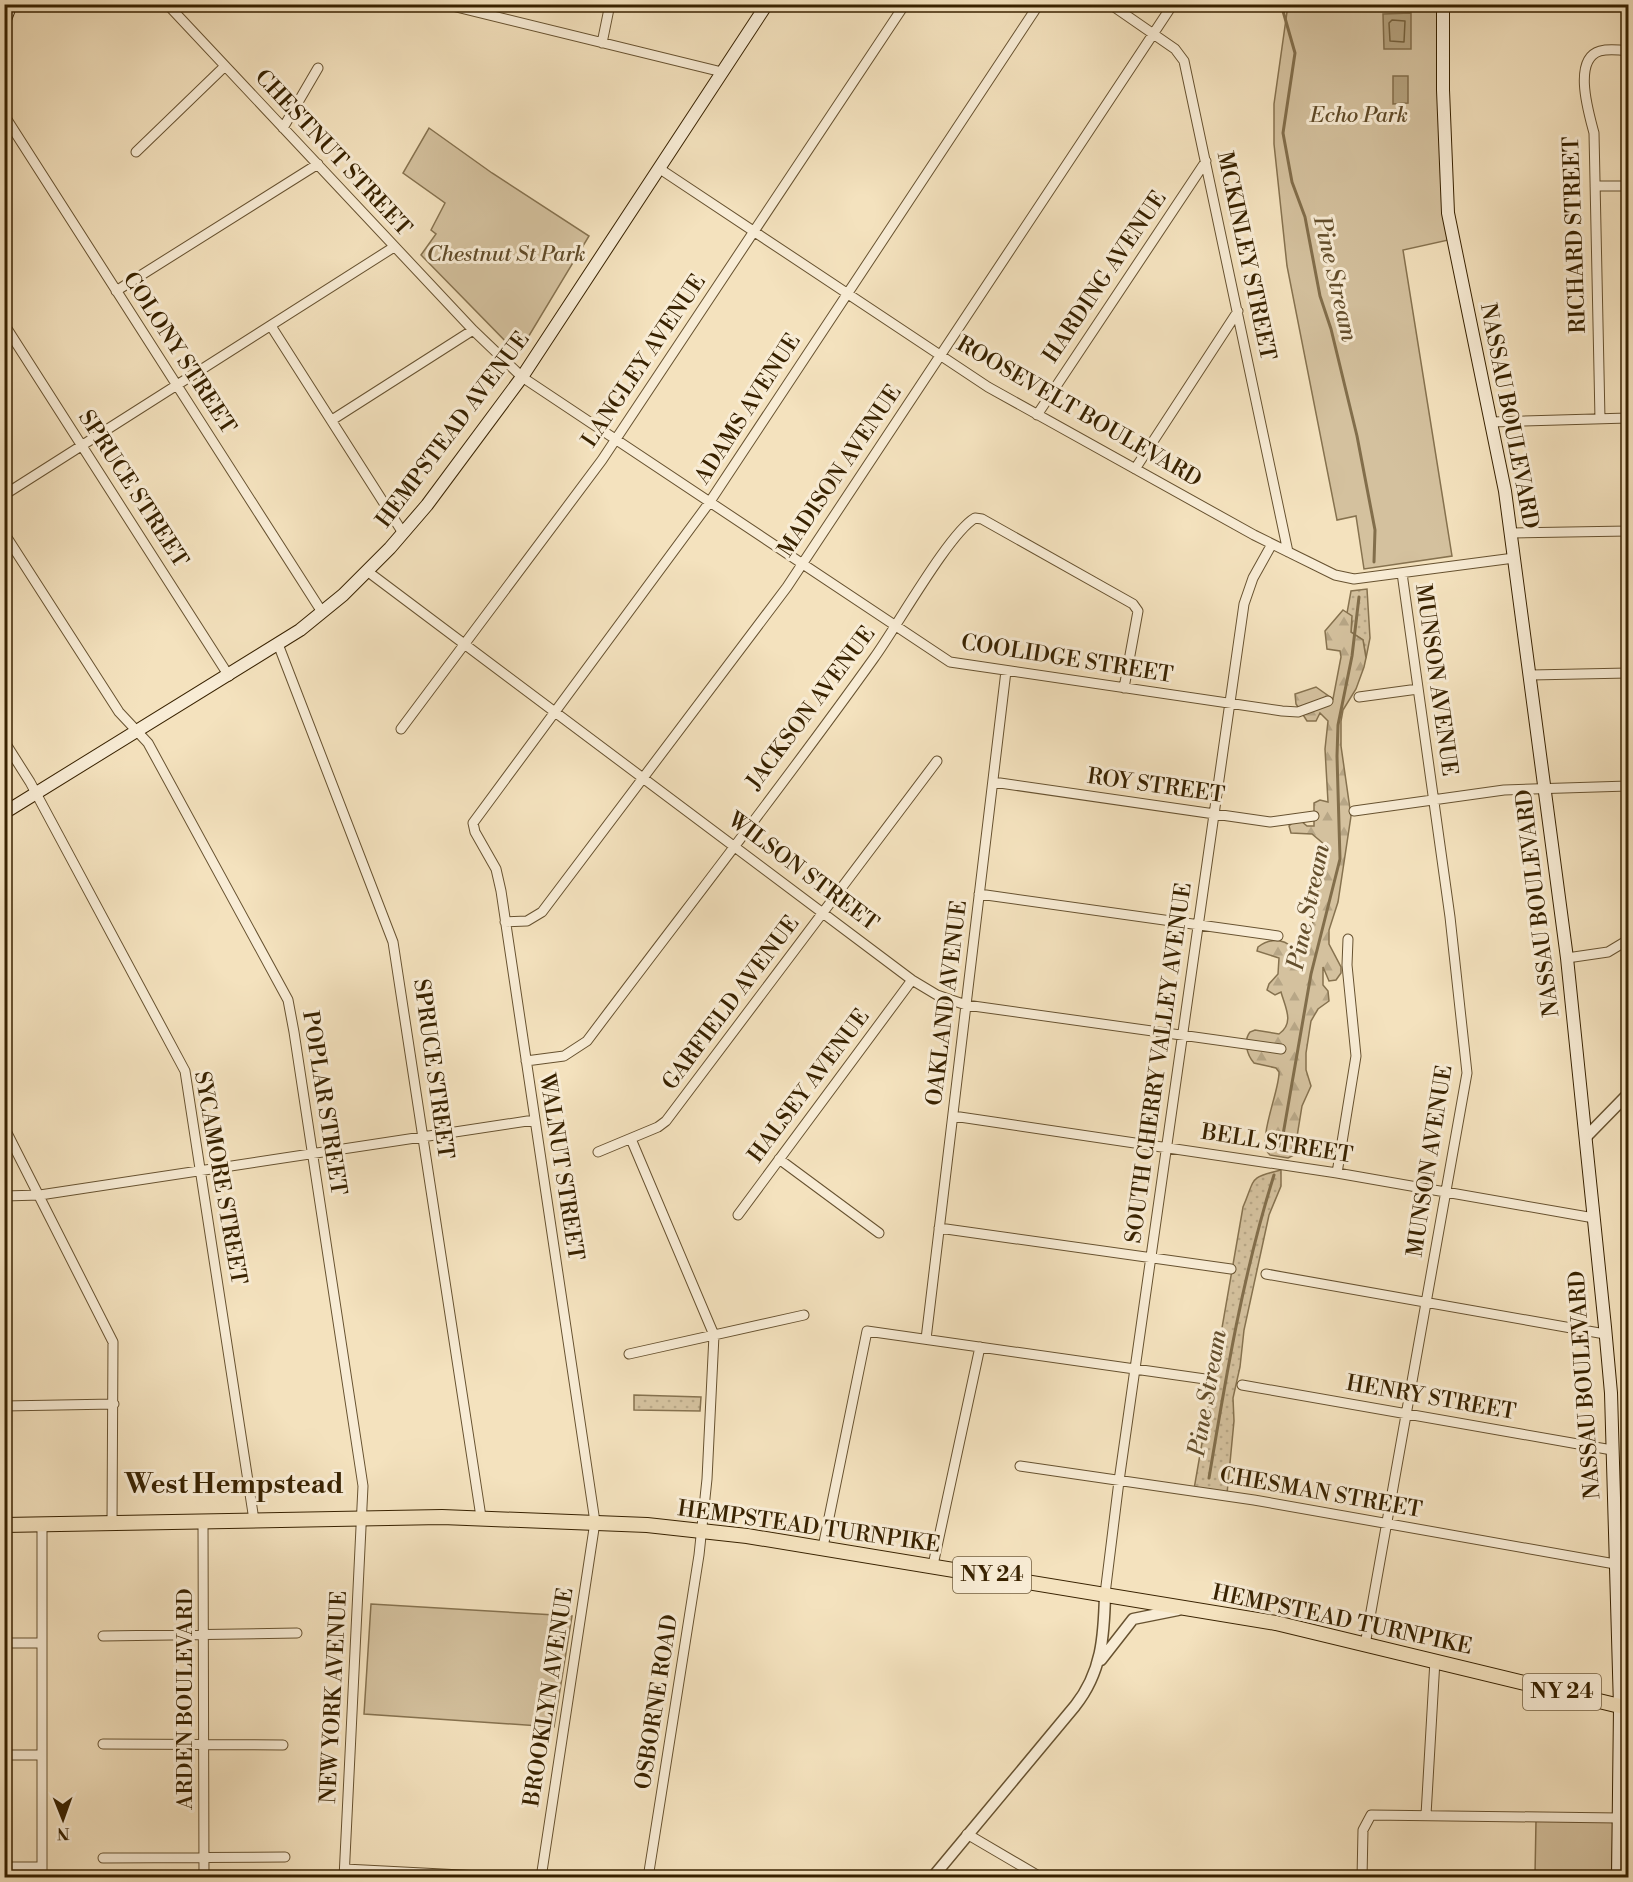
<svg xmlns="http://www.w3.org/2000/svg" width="1633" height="1882" viewBox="0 0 1633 1882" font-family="'Libre Bodoni',serif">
<defs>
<pattern id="grass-dots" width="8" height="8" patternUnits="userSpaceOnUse" patternTransform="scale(1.5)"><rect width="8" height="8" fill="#d4c19e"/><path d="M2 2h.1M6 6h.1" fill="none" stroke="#b7a686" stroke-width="1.8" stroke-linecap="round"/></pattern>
<pattern id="forest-firs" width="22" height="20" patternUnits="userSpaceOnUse" patternTransform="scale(1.5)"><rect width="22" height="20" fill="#d4c19e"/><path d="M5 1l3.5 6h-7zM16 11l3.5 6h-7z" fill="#b7a686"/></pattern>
</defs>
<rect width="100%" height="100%" fill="#f4e2be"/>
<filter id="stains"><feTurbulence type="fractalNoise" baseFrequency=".00333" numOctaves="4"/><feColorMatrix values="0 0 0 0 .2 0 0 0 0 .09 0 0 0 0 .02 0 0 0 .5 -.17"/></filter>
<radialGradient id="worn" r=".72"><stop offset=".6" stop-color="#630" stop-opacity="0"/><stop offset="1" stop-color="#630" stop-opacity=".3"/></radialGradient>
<!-- grass -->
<path fill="url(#grass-dots)" stroke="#86724f" stroke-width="1.5" d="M1367 589 1370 638 1366 658 1363 640 1351 632 1352 622 1347 613 1351 591Z
M1281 1170V1186L1269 1215 1244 1330 1240 1367 1233 1398 1234 1421 1227 1494 1194 1489 1243 1207C1256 1177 1248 1178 1281 1170Z
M634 1395 701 1397 700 1411 634 1410Z"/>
<!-- forest -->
<path fill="url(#forest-firs)" stroke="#86724f" stroke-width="1.5" d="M1343 610 1352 616 1351 632 1363 640 1366 658 1364 667 1356 689 1343 710 1341 721V746L1351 816 1338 902 1329 930V944L1341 967V973L1336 980 1329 981 1323 967V985L1328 991 1329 1001 1318 1009 1311 1021 1306 1053V1070L1311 1086 1302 1106 1294 1155 1288 1158 1270 1155C1255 1144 1280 1090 1279 1072L1276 1068 1254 1063C1247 1055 1243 1041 1250 1032L1255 1030 1279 1034C1295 1023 1285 1007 1281 992L1275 995 1267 990 1269 984 1278 974 1279 958 1257 951 1258 947C1271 937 1289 938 1296 954L1304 950 1310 940 1325 845 1312 834 1291 833 1289 826 1293 822 1301 821 1307 826H1314V803L1320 800 1328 802 1325 749 1328 721 1320 713 1316 721H1307L1296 704 1295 694 1316 687 1333 699 1341 657 1340 651 1327 649 1325 631Z"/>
<!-- green -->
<path fill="#d4c19e" stroke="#86724f" stroke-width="1.5" d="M1288 5H1443L1453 239 1403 250 1452 556 1364 569 1356 516 1337 520 1287 266 1274 144V104Z
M429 128 492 173 589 236 518 354 421 255 436 234 431 230 445 203 403 173Z
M371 1604 572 1616 554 1727 364 1714Z
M1536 1821 1613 1822 1612 1877 1418 1878V1873L1535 1875Z"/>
<!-- water -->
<path fill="#b4a17d" stroke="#826e4b" stroke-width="1.5" d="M1411 13V49H1384L1383 14Z
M1393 76H1408V103L1393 104Z"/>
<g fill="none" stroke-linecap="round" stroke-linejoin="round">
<!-- shore -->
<path stroke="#76623e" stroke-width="1.5" d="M1392 20 1405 21 1404 42 1390 41 1389 23Z"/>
<!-- stream -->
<path stroke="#826e4b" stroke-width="3" d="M1281 4 1295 53 1283 133 1292 182 1305 217 1320 296 1331 329 1357 436 1375 530 1374 562
M1280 1152 1311 974 1340 859 1337 756 1338 725 1352 656 1359 597
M1209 1478C1226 1376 1243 1274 1274 1175"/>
<!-- minor casing -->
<g stroke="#675230" stroke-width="11">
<path id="minor" d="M167 4 473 330 522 377 950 662 1282 711 1298 712 1328 701
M444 4 722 72
M1110 4 1175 49 1184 61 1288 552
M602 43 610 4
M4 115 322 612
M283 128 318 68
M136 152 225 66
M660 169 988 387 1254 535 1335 575 1354 579 1514 558
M1595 186H1628
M116 291 318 164
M4 324 229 676
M271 326 403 533
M1037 415 1206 161
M1600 419 1594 133C1589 114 1572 59 1600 51 1608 49 1620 50 1628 51
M332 420 473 330
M1491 422 1628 418
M1135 469 1238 311
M4 495 394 247
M4 533 119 712 148 743 288 1000 294 1032 363 1486 344 1878
M1511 533 1628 531
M367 571 912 980 937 995 966 1005 1281 1049
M278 644 393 942 481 1517
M1531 675 1628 673
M1359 697 1418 689
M401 729 602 460 905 4
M4 741 30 782 185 1071 254 1520
M993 782 1270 822 1314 816
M1354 811 1504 790 1628 786
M979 894 1278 936
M505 922 527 921 542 912 787 587 1173 4
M1567 958 1608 952 1628 940
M526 1061 564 1056 587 1041C683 913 782 787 874 658 896 628 949 533 975 518L982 519 1133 604 1138 611 1124 688
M953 1116 1337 1173 1594 1218
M4 1127 113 1342 112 1523
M631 1139 714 1335 707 1479 699 1555 648 1878
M598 1152 658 1127 666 1121 937 761
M779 1159 879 1233
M1337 1173 1356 1056 1347 965 1348 939
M4 1196 40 1195 534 1120
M738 1215 912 980
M939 1228 1231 1269
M1266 1274 1605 1334
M926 1339 1006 671
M629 1354 804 1315
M1242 1385 1612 1450
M4 1406 114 1404
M1020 1466 1254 1500 1615 1564
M203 1521 204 1878
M823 1547 867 1331 1205 1379
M933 1565 980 1347
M1105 1594 1119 1481 1244 604 1253 578 1272 544
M103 1636 297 1633
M4 1643H42
M1365 1645 1467 1073 1450 917 1402 573
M103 1744 283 1745
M4 1755H42
M1426 1815 1435 1660
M967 1834 1042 1878
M103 1858 285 1857
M4 1867H42
M345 1869 521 1878
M42 1878V1524
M541 1878 595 1522 501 891 496 869 475 832 473 823 709 503 1039 4
M1362 1878 1363 1830 1371 1815 1618 1818"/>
</g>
<!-- tertiary casing -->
<g stroke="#675230" stroke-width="13">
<path id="tertiary" d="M1586 1137 1628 1094
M1101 1660 1133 1619 1178 1610
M932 1878 1075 1706C1102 1672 1104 1636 1105 1594"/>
</g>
<!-- secondary casing -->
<g stroke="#382200" stroke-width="14">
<path id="secondary" d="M1443 4V90L1448 213 1505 491 1567 958 1605 1327 1611 1393 1620 1707 1618 1878
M4 22 11 4
M4 813 300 630 343 595 390 548 427 505 522 377 767 4"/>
</g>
<!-- primary casing -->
<g stroke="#382200" stroke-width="16">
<path id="primary" d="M4 1525 442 1517 647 1525 747 1536 1276 1623 1628 1708"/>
</g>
<!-- minor -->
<use href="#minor" stroke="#f8ecd5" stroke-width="9"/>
<!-- tertiary -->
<use href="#tertiary" stroke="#f8ecd5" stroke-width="10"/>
<!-- secondary -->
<use href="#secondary" stroke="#f8ecd5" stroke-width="12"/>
<!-- primary -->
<use href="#primary" stroke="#f4e2be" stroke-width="14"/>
</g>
<g text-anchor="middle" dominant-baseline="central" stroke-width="6" stroke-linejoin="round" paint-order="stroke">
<!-- shield labels -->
<g fill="#f8ecd5" stroke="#725f40" stroke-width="1.5">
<rect x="953" y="1557" width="78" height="36" rx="4.5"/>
<rect x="1523" y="1674" width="78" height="36" rx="4.5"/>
</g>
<g font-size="21" font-weight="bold" fill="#382200">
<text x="992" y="1575">NY 24</text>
<text x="1562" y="1692">NY 24</text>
</g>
<!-- park labels -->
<g font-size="22" font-style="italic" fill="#5f4a28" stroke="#f8ecd5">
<text x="1359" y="115">Echo Park</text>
<text x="506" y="254">Chestnut St Park</text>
</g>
<!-- street labels -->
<g font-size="22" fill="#382200" stroke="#f8ecd5">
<text transform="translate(333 153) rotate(47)">CHESTNUT STREET</text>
<text transform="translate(1575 235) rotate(-92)">RICHARD STREET</text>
<text transform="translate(1246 256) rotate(78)">MCKINLEY STREET</text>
<text transform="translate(1105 277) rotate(-56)">HARDING AVENUE</text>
<text transform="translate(179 353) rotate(57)">COLONY STREET</text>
<text transform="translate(644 361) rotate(-56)">LANGLEY AVENUE</text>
<text transform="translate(748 409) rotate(-57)">ADAMS AVENUE</text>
<text transform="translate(1079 412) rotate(30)">ROOSEVELT BOULEVARD</text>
<text transform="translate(1509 416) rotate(79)">NASSAU BOULEVARD</text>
<text transform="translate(453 430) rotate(-53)">HEMPSTEAD AVENUE</text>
<text transform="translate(840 471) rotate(-56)">MADISON AVENUE</text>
<text transform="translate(133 489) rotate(57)">SPRUCE STREET</text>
<text transform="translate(1067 659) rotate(9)">COOLIDGE STREET</text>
<text transform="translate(1436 680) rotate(82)">MUNSON AVENUE</text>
<text transform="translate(811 708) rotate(-53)">JACKSON AVENUE</text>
<text transform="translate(1156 786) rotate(8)">ROY STREET</text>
<text transform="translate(803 872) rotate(37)">WILSON STREET</text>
<text transform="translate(1538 903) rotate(-97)">NASSAU BOULEVARD</text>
<text transform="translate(731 1003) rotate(-53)">GARFIELD AVENUE</text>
<text transform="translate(947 1003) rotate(-83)">OAKLAND AVENUE</text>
<text transform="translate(1159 1063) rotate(-82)">SOUTH CHERRY VALLEY AVENUE</text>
<text transform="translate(433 1069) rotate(82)">SPRUCE STREET</text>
<text transform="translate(809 1086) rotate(-53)">HALSEY AVENUE</text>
<text transform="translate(324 1103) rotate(81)">POPLAR STREET</text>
<text transform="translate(1277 1144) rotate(9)">BELL STREET</text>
<text transform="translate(1430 1161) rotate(-81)">MUNSON AVENUE</text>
<text transform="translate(561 1167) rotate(81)">WALNUT STREET</text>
<text transform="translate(220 1178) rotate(80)">SYCAMORE STREET</text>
<text transform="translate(1585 1385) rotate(-94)">NASSAU BOULEVARD</text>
<text transform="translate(1431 1398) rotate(10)">HENRY STREET</text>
<text transform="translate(1321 1493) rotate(10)">CHESMAN STREET</text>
<text transform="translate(809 1527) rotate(8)">HEMPSTEAD TURNPIKE</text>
<text transform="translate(1342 1620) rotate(12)">HEMPSTEAD TURNPIKE</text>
<text transform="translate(334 1697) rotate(-87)">NEW YORK AVENUE</text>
<text transform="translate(549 1697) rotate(-81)">BROOKLYN AVENUE</text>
<text transform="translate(185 1699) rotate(-90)">ARDEN BOULEVARD</text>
<text transform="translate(657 1702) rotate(-81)">OSBORNE ROAD</text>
</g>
<!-- water labels -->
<g font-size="24" font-style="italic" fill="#634e2c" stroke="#f8ecd5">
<text transform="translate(1335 279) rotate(77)">Pine Stream</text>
<text transform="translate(1309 907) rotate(-78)">Pine Stream</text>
<text transform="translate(1208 1393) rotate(-80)">Pine Stream</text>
</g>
<!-- district labels -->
<g font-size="28" font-weight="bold" fill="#382200" stroke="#f8ecd5">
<text x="234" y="1484">West Hempstead</text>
</g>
</g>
<!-- margin -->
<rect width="1633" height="1882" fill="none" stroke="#f4e2be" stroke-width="24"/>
<rect x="6" y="6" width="1621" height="1870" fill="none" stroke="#382200" stroke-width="3"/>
<rect x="12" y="12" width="1609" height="1858" fill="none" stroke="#382200" stroke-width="1.5"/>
<!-- north arrow -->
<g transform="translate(63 1819) rotate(179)" stroke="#f8ecd5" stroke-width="4.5" paint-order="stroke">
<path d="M0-4.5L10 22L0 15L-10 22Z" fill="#382200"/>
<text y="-9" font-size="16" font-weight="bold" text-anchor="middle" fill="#382200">N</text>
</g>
<rect width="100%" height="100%" filter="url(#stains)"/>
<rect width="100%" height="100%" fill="url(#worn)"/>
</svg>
